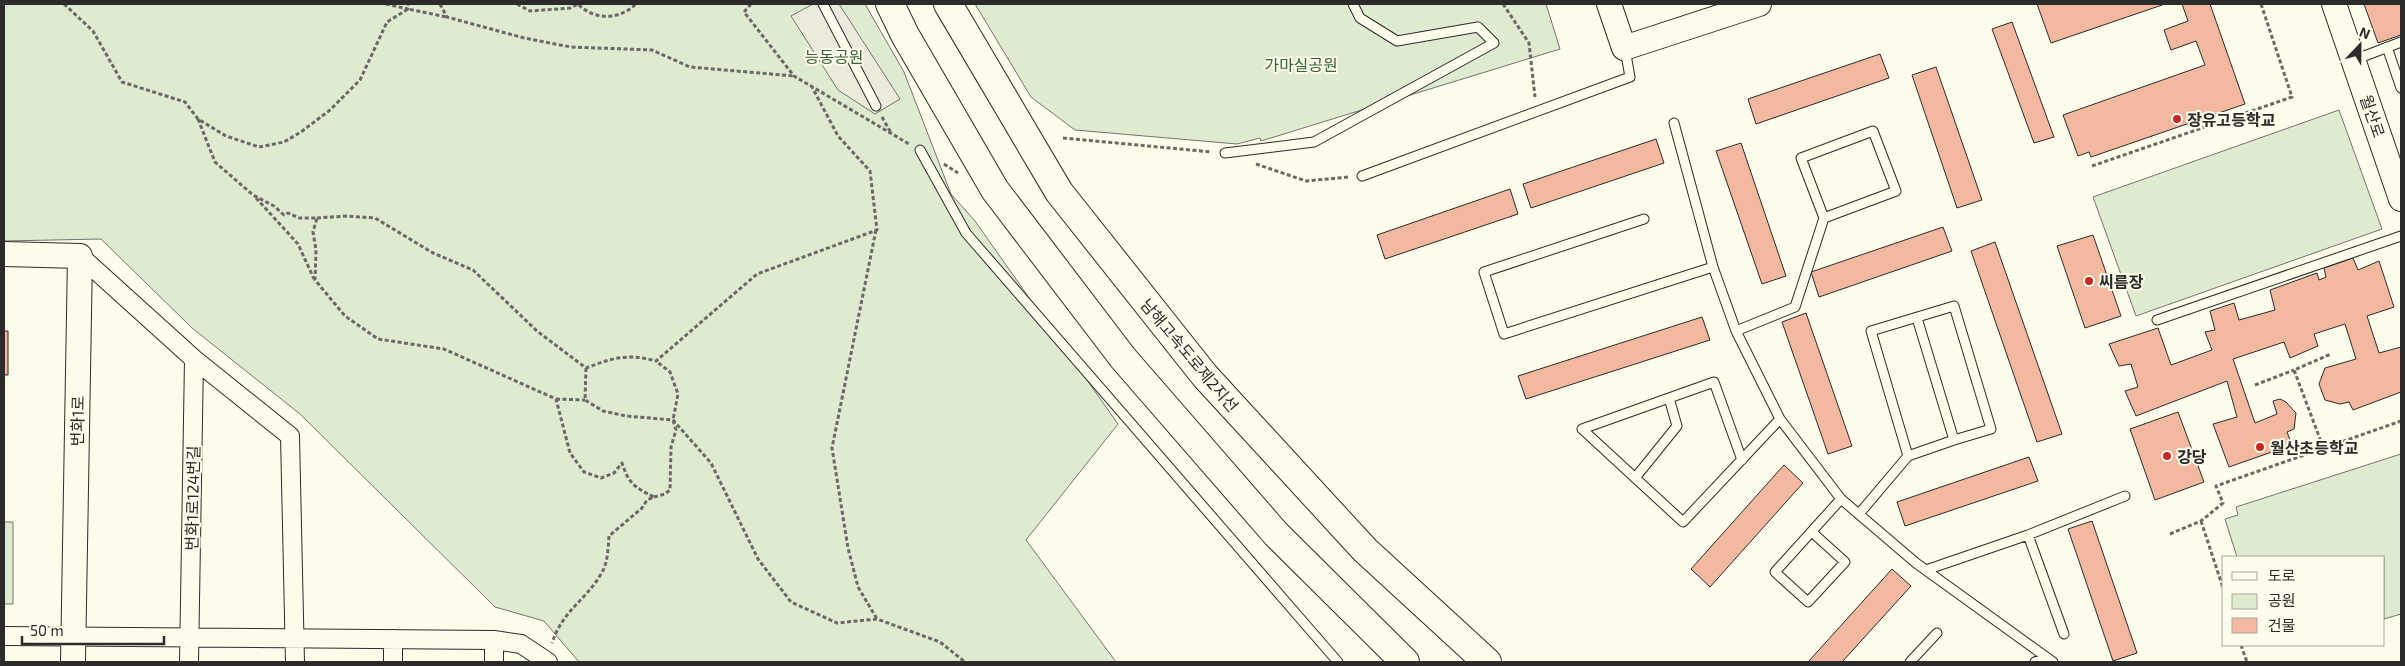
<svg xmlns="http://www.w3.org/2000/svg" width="2405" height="666" viewBox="0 0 2405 666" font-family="'Exo 2','Noto Sans KR',sans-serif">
<rect width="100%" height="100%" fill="#fdfbea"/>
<!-- green -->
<path fill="#deebd1" stroke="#74746e" d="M4 4H865L904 72 951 194 975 221 1118 424 1026 540 1116 662H579L544 621 495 607 300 414 192 328 101 239 4 241Z
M975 4H1546L1560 49 1261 141 1260 138 1237 144 1075 130 1031 97Z
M2339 110 2382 229 2136 316 2093 197Z
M2401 454V614L2384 619V557H2237L2225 519 2238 515 2236 507Z
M4 522H13V604H4Z"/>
<!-- parking -->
<path fill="#eceadb" stroke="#74746e" d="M813 4H839L900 99 875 114 838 90 791 16Z"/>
<!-- building -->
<path fill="#f2b8a0" stroke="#2b2b2b" d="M2037 4H2165L2051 43Z
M2182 4H2210L2245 104 2091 157 2089 152 2078 156 2063 115 2205 65 2196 41 2171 50 2164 30 2188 21Z
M2364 4H2401V35L2378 43Z
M2012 22 2054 137 2034 143 1992 29Z
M1880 54 1889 78 1756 124 1748 99Z
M1936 67 1982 200 1957 208 1912 75Z
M1656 139 1664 163 1531 208 1523 184Z
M1741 143 1786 276 1762 284 1716 151Z
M1510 189 1518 214 1385 259 1377 235Z
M1943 227 1952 251 1819 297 1811 272Z
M2093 235 2121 316 2085 328 2057 246Z
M1995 242 2062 434 2037 442 1971 251Z
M2353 258 2358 270 2379 261 2394 307 2367 316 2379 353 2401 347V392L2353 410 2349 402 2340 404 2325 400 2319 384 2325 368 2356 359 2345 324 2314 334 2318 346 2290 358 2284 342 2233 359 2255 423 2277 414 2273 401 2280 399 2286 402 2296 413 2294 429 2287 432 2292 445 2229 467 2213 424 2237 417 2227 381 2136 416 2125 391 2138 387 2131 364 2119 366 2109 344 2158 328 2171 365 2212 350 2205 332 2215 330 2210 311 2234 303 2239 320 2275 310 2270 290 2317 273 2319 280 2326 277 2324 268Z
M1806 313 1852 446 1828 454 1782 322Z
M1702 317 1710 340 1526 399 1518 376Z
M4 331H8V375H4Z
M2178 412 2204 482 2155 500 2130 429Z
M2029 457 2038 481 1905 526 1897 502Z
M1784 465 1803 483 1710 587 1691 569Z
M2092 521 2137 653 2113 661 2068 529Z
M1892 569 1911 586 1842 662H1808Z"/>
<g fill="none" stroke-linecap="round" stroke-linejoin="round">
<!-- lane casing -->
<g stroke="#2b2b2b" stroke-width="11">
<path id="lane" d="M823 4 876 106
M2387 47 2401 88
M2354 60 2401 42
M1674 123 1713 267 1736 331 1780 419 1841 499 1916 563 2053 662
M1873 131 1896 191 1824 218 1801 158Z
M920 150 966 233 1338 662
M1225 153 1314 142 1494 43 1478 27 1397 41 1360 18 1353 4
M1362 176 1630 77 1625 49
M1644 219 1484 272 1504 334 1713 267
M2157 320 2401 236
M1736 331 1795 307 1824 218
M1908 456 1871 331 1954 306 1991 429 1954 440 1917 318
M1742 460 1714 382 1582 429 1683 522 1780 419
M1635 478 1677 426 1669 398
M1859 514 1908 456 1954 440
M1813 533 1845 562 1808 602 1775 572 1841 499
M2028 535 2125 496
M1926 570 2028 535 2064 634
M1910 662 1937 633
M2035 662 2045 657"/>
</g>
<!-- street casing -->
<g stroke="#2b2b2b" stroke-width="20">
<path id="street" d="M80 256 194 359 290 436 295 662
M4 636 494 640 521 644 548 662
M393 639V662
M494 640V662
M189 662 194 359"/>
</g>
<!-- secondary casing -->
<g stroke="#2b2b2b" stroke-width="26">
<path id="secondary" d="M1609 4 1624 48 1759 4
M2334 4 2401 199
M4 254 80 256 73 662"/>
</g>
<!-- highway casing -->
<g stroke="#2b2b2b" stroke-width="30">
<path id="highway" d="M890 4 905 35 995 190 1123 358 1276 534 1405 662
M948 4 1059 192 1205 376 1365 550 1487 662"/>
</g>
<!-- path -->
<path stroke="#6a6964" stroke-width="3" stroke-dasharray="4 2.5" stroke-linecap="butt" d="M64 4 93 31 122 82 185 102 198 119 226 136 259 147 284 142 301 132 330 110 360 80 387 22 408 9 447 17
M386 4 408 9V4
M440 4 447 17 524 38 571 47 652 50 690 67 794 76
M517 4 530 11 570 8 578 4C595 21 619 20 636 4
M751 4 744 12 794 76 909 144
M1503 4 1529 43 1535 97
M882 117 891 133
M198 119 215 162 253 195 274 206 284 215 288 213 299 218H317L313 232 316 250 315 280 345 316 378 339 444 349 556 399 570 453 584 472 601 478 614 473 622 463C629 484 634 487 654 497L647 500 642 508 609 536C608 549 608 563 601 574 586 600 563 610 552 643
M1063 138 1212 152
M944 164 958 173
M1256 164 1306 181 1349 177
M2092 166 2292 97 2261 4
M256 198 298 244 314 279
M317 218 347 216 375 218 433 253 473 270 537 331 586 368C612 358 628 353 656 361L757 274 877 230 870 171 838 136 812 87
M876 230 832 448 848 548 858 587 877 619
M586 368 585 400 603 411 626 416 673 420 711 463 758 559 791 602 837 623 877 619 940 642 965 662
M2255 385 2294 370
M556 399 585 400
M2323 447 2294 370 2331 354
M654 497 665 494 670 490 671 447 676 430 673 420 678 394 670 372 656 361
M2201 521 2224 591
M2170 534 2201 521 2223 503 2216 486 2401 421
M2241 645 2247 662"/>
<!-- lane -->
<use href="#lane" stroke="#fdfbea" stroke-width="9"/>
<!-- street -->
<use href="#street" stroke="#fdfbea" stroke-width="18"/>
<!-- secondary -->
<use href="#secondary" stroke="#fdfbea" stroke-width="24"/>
<!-- highway -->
<use href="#highway" stroke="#fdfbea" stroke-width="28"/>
</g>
<!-- markers -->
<g fill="#c62828" stroke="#fdfbea" stroke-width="2">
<circle cx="2177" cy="119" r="5"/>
<circle cx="2089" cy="281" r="5"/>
<circle cx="2260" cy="447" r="5"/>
<circle cx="2167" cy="456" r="5"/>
</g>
<g text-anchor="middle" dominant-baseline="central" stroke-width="4" stroke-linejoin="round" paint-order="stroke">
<!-- park labels -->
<g font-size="16" fill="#34623c" stroke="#fdfbea">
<text x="834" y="56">능동공원</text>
<text x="1301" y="64">가마실공원</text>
</g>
<!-- street labels -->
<g font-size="16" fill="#2b2b2b" stroke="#fdfbea">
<text transform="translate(2373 116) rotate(71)">월산로</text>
<text transform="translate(1190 355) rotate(50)">남해고속도로제2지선</text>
<text transform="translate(77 421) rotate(-89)">번화1로</text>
<text transform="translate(192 498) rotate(-89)">번화1로124번길</text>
</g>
<!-- poi labels -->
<g font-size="16" font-weight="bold" fill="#2b2b2b" stroke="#fdfbea" text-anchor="start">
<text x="2187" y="119">장유고등학교</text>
<text x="2099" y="281">씨름장</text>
<text x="2270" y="447">월산초등학교</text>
<text x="2177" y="456">강당</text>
</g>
</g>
<!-- border -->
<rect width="2405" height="666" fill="none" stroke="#2b2b2b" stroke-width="10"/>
<!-- legend -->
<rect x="2222" y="556" width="162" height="90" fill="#fdfbea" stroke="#a9a89e"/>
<rect x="2232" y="572" width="25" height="8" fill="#fdfbea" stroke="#a9a89e"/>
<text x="2268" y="581" font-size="15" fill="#2b2b2b">도로</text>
<rect x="2232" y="594" width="25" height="15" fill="#deebd1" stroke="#a9a89e"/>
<text x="2268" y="606" font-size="15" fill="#2b2b2b">공원</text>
<rect x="2232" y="618" width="25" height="15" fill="#f2b8a0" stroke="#a9a89e"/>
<text x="2268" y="631" font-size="15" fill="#2b2b2b">건물</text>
<!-- north arrow -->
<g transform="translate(2360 45) rotate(22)" stroke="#fdfbea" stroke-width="4" paint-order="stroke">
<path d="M0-4L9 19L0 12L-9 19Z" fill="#2b2b2b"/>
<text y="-8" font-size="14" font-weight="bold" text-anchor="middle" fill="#2b2b2b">N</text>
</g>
<!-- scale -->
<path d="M22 636v8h142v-8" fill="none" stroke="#2b2b2b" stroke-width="2.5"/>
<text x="30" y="636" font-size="15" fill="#2b2b2b" stroke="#fdfbea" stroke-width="4" paint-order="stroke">50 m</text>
</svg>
